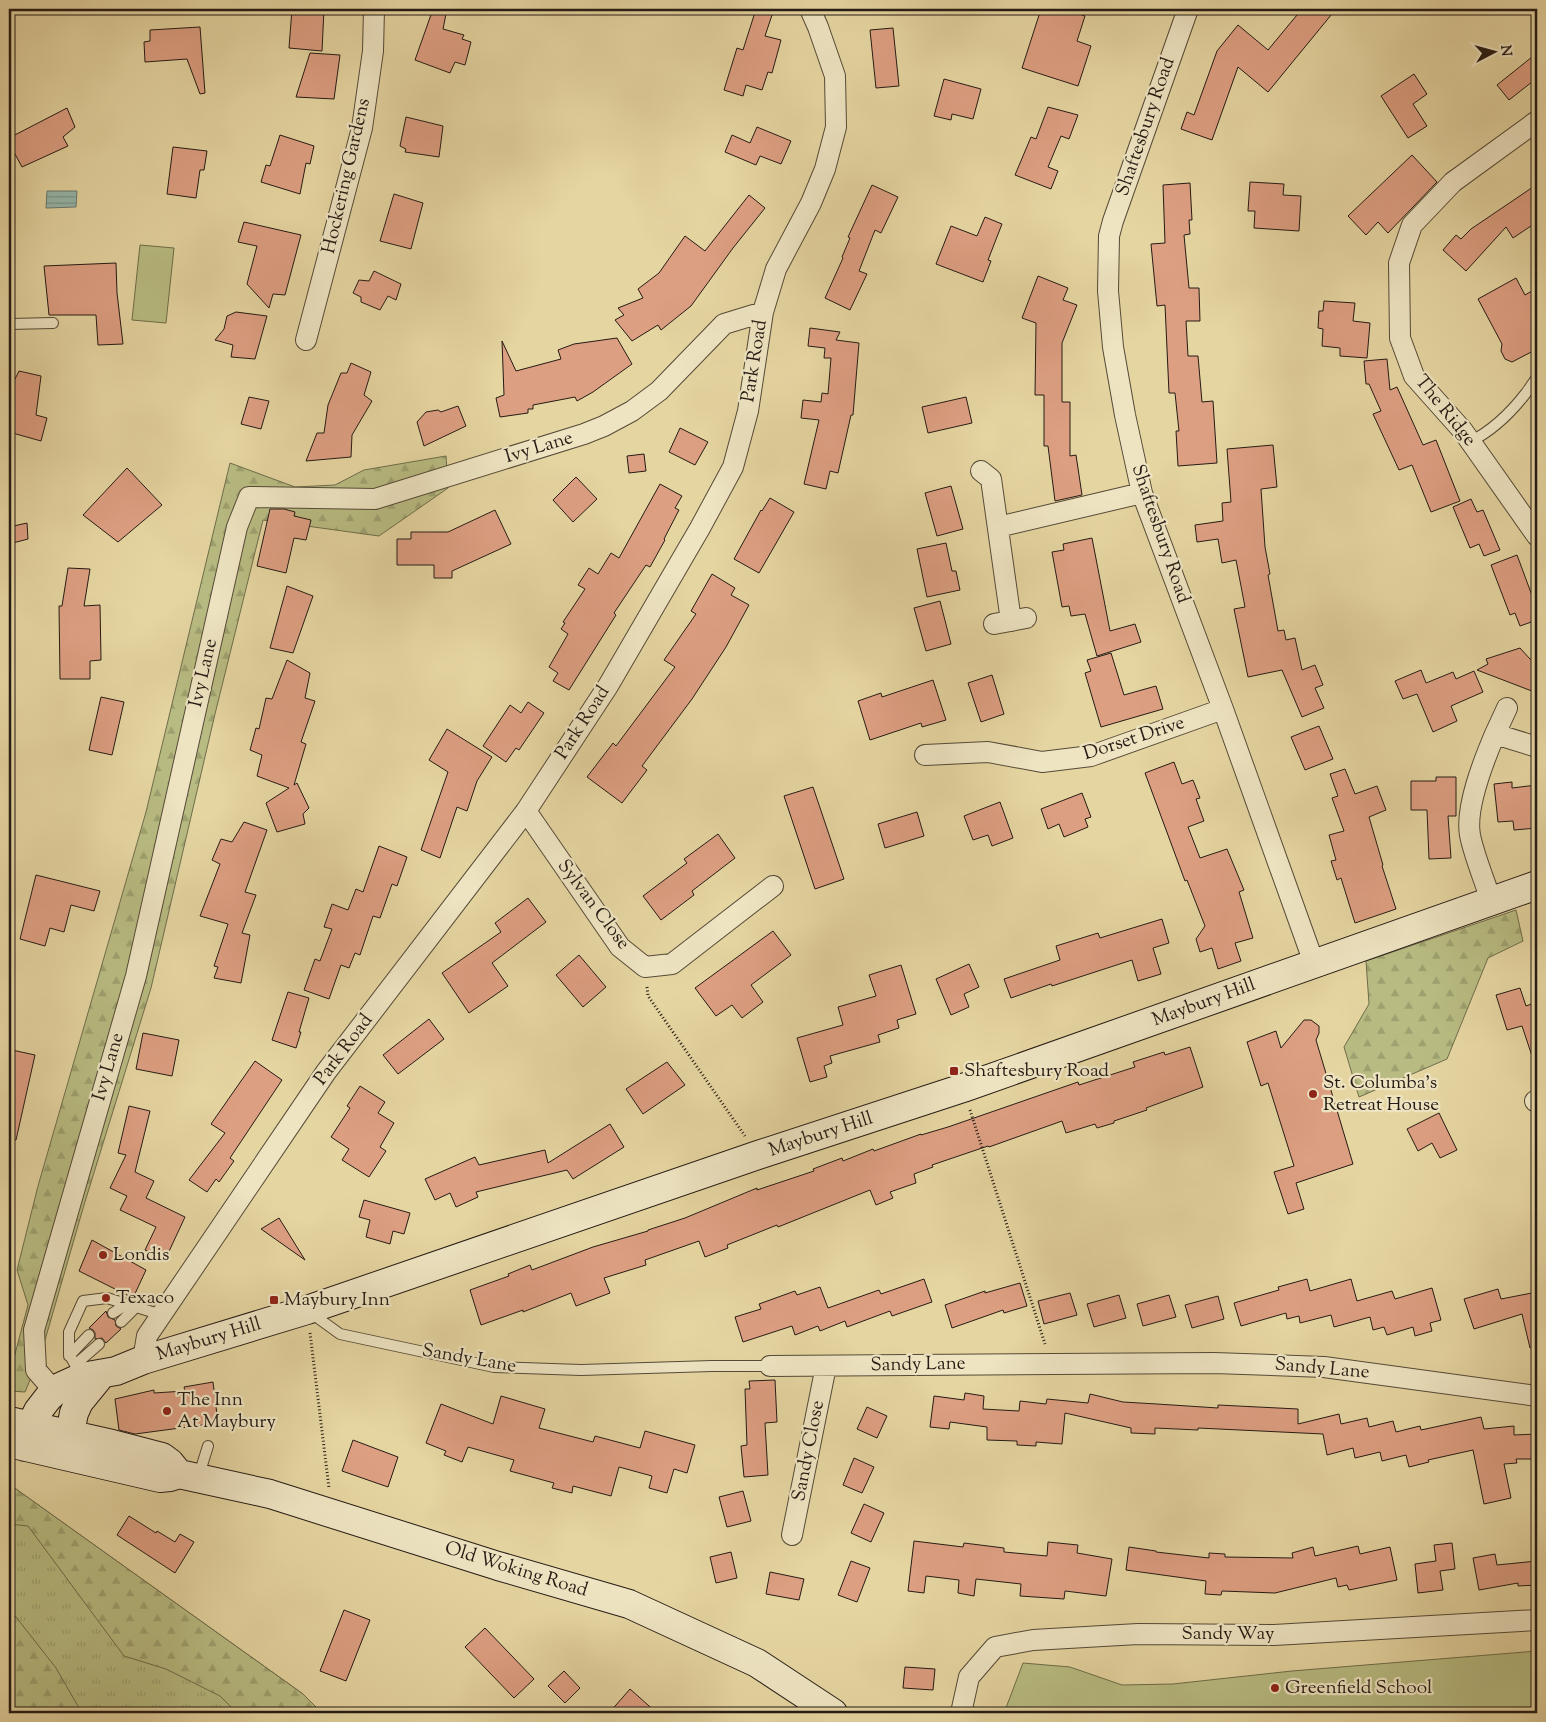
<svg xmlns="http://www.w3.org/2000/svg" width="1546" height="1722" viewBox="0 0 1546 1722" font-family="'Sorts Mill Goudy',serif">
<defs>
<pattern id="grass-tufts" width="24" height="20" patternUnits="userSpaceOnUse" patternTransform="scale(1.25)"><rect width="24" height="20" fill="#b8bc82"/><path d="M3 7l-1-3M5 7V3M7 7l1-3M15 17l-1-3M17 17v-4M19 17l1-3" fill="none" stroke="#9ea16f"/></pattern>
<pattern id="forest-firs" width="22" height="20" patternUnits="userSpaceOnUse" patternTransform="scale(1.25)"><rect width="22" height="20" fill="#b8bc82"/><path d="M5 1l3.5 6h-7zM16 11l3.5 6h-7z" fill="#9ea16f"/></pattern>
<pattern id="water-rules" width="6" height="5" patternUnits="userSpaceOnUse" patternTransform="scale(1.25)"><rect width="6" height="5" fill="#97b7ac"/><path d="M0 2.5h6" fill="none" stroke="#7b948b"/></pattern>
</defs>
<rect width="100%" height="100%" fill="#e5d5a1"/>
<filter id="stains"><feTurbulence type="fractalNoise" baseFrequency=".004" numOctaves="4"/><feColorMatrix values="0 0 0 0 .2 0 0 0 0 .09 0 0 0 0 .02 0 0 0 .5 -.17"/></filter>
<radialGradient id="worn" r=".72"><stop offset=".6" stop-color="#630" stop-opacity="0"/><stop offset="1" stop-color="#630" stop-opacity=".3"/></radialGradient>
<!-- grass -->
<path fill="url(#grass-tufts)" stroke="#6e6c4b" d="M9 1484 303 1694 322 1713H9Z"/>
<!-- forest -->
<path fill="url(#forest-firs)" stroke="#6e6c4b" d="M446 456 448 488 379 536 263 520 215 714 151 988 84 1205 41 1354 25 1392 9 1391V1369H11L28 1305 17 1270 38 1186 146 812 230 463 295 487 335 485 364 470Z
M1516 910 1523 941 1488 958 1447 1059 1359 1097 1344 1047 1369 1004 1366 961Z
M9 1484 303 1694 322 1713H237L220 1696 166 1669 124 1656 28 1526 9 1524Z
M9 1608 56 1668 82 1713H9V1663L14 1652 9 1647Z"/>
<!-- pitch -->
<path fill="#b8bc82" stroke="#6e6c4b" d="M140 245 174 248 166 323 132 320Z
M1537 1651V1713H1004L1023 1663 1070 1667 1122 1685 1173 1684 1292 1671Z"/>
<!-- water -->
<path fill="url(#water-rules)" stroke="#69796f" d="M47 191H77L76 207 46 208Z"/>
<!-- building -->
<path fill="#dd9f82" stroke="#251b14" d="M292 9H324L322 51 289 48Z
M433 9H447L443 29 464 35 462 39 471 42 465 65 455 62 450 73 415 60Z
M756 9H774L765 36 781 40 772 73 768 72 762 90 746 85 743 96 724 90 737 48 743 50Z
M1041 9H1064L1085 16 1077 41 1091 46 1078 86 1022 68Z
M1302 9H1336L1268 92 1238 67 1212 140 1181 129 1187 112 1194 115 1217 51 1238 25 1268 50Z
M200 27 205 93 200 94 187 59 145 62 144 42 150 41V30Z
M893 28 899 86 876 88 870 30Z
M310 53 340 55 334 99 296 97Z
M1537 53V78L1509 100 1497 85Z
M1414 74 1427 94 1413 104 1427 126 1408 138 1381 96Z
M944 79 981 89 973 119 952 114 951 120 934 116Z
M1048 107 1078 115 1069 139 1061 136 1048 167 1058 171 1051 189 1015 175 1031 137 1036 139Z
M67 108 75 127 63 137 68 146 22 167 9 143V138Z
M406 117 443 126 439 157 405 152 406 149 400 146Z
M757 127 791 141 781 164 760 156 756 165 725 152 732 135 750 143Z
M280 135 314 146 310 164 306 163 300 194 261 182 266 165 270 166Z
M173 147 207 151 204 170H200L196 198 167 194Z
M1412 155 1437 182 1388 233 1378 222 1366 235 1348 216Z
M1250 182 1284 184 1283 195 1301 196 1299 231 1254 228 1255 211H1248Z
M1190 183 1192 220H1189L1190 234 1184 235 1189 288H1199L1200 321H1186L1188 356H1198L1202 402 1213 401 1217 463 1178 466 1176 431H1179L1175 393H1169L1165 305 1157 306 1151 244 1165 243 1163 185Z
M872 185 898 197 881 233 875 230 859 271 867 274 850 310 825 298 843 258 842 257 850 238 848 237Z
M1533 187 1537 191 1534 196 1537 201V222L1513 238 1506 227 1466 271 1443 250 1456 235 1461 239 1471 229Z
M394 194 423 203 411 249 380 241Z
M749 195 765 208 733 248 691 306 661 330 658 325 632 341 615 320 624 315 618 308 643 298 638 289 659 273 685 236 705 251Z
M985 217 1002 224 988 260 991 261 983 282 936 264 951 226 977 236Z
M244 222 301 235 285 295 273 294 269 308 247 284 257 246 238 242Z
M116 263 117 293 123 344 98 345 96 315H49L44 266Z
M374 271 401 284 396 300 388 296 380 310 361 302V297L353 293 359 280 369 281Z
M1038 276 1068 288 1063 300 1077 305 1062 343V402H1070V456L1076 455 1082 495 1055 501 1048 446H1044V395H1035L1036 323 1022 318Z
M1516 278 1525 295 1537 288V349L1512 362 1505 359 1501 351 1502 344 1478 299Z
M1324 301 1355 303 1353 321 1370 323 1367 358 1340 356V348L1322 346 1323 329 1318 328 1319 311H1323Z
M236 312 267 316 255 359 231 357 233 345 215 340 224 329 227 316Z
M810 328 840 332 836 340 859 343 853 415H851L838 473 830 471 826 489 804 484 819 420 801 418 803 400 821 402 822 393 828 394 831 358H824L825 348 808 346Z
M617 338 632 364 593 392 577 401 575 397 533 405V409H528V413L500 417 496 398 504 395 502 341 516 371 561 359 558 350 574 344Z
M1387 359 1390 390 1397 387 1423 445 1436 440 1460 501 1431 512 1412 465 1399 470 1373 414 1381 411 1369 384H1366L1364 361Z
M351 363 371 372 364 395 372 401 352 435 351 457 306 461 317 433H324L328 405 341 373H347Z
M19 371 41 376 36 415 47 418 41 441 9 432V386L14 381Z
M249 397 269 401 261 429 241 424Z
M966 397 972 423 928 433 922 407Z
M458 406 466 426 424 446 417 422 426 412 438 410 441 412Z
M680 428 708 442 695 465 669 452Z
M1273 445 1277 487 1261 489 1265 547 1270 574 1268 575 1278 631 1284 630 1286 640 1295 638 1302 670 1315 665 1323 685 1315 688 1324 708 1302 717 1282 670 1248 677 1234 609 1245 607 1236 560 1222 563 1218 539 1197 542 1195 525 1223 521 1222 503 1231 502 1227 449Z
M644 454 646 471 629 473 627 456Z
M127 468 162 505 118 542 83 515Z
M576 477 597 499 573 522 553 500Z
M660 484 682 496 675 508 679 510 664 539 665 540 650 567 646 565 614 613 616 615 569 690 553 681 558 673 549 667 568 634 561 629 565 623 563 622 585 589 578 585 589 568 598 574 611 553 619 558Z
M951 486 963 529 937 536 925 493Z
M770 498 794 512 759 573 734 559 761 510 762 511Z
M1471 499 1477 512 1483 510 1500 550 1484 556 1479 544 1470 548 1453 507Z
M270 509H284L295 512 294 516 311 520 306 540 294 538 286 573 257 566Z
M495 510 511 544 452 571V578H434V565H397V539H411V532H448Z
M27 523 28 539 9 544V527Z
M1092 538 1110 631 1135 624 1141 642 1097 656 1085 614 1071 616 1069 606 1062 607 1052 552 1064 550 1063 544Z
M946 543 952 571H956L960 590 927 597 917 549Z
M1517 555 1537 609V620L1520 626 1515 613 1510 615 1491 565Z
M68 568 90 569 84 606 100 605 101 660 90 661V679H60L59 606H62Z
M712 574 735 588 731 595 749 605 726 647 692 699 642 766 647 770 622 803 587 777 613 743 616 746 675 667 664 660 696 614 691 611Z
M287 586 313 596 293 653 270 648Z
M940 601 951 644 926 651 914 608Z
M1520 648 1530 659 1537 662V693L1477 670 1488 664 1486 659Z
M1111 653 1124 695 1156 686 1163 709 1101 727 1085 673 1091 671 1087 660Z
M287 660 310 673 305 698 315 701 301 742 306 744 294 785 297 783 309 808 303 814 305 824 277 832 266 803 289 788 257 776 262 755 250 750 256 728 259 729 266 698 272 699Z
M1421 670 1426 683 1453 672 1456 679 1474 671 1483 692 1451 706 1457 721 1433 732 1417 694 1403 699 1395 681Z
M992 675 1004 714 981 722 968 683Z
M933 680 946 720 922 727 921 723 870 740 858 701 881 693 882 697Z
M101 697 124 702 112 755 89 750Z
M528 702 544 713 519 750 516 748 506 762 483 746 510 705 521 713Z
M1319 726 1333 759 1305 770 1291 737Z
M447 729 492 757 477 781 467 811 457 807 440 858 421 850 448 772 429 760Z
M1174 762 1182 784 1193 780 1200 798 1196 799 1204 821 1188 827 1200 858 1227 849 1244 890 1239 892 1253 938 1235 943 1241 961 1218 969 1212 948 1200 952 1196 939 1205 926 1187 880 1185 881 1145 773Z
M1345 769 1355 794 1377 786 1386 810 1369 817 1383 865 1382 866 1396 909 1355 923 1341 878 1337 880 1331 861 1336 860 1329 835 1344 831 1332 798 1338 796 1330 774Z
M1436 777H1456V816H1448L1451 858 1429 859 1427 810H1411V781H1436Z
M1512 782V788L1537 785V828L1514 830 1513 821 1498 822 1494 784Z
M813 787 844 879 815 889 784 796Z
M1082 793 1091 817 1085 819 1088 827 1064 837 1059 824 1048 829 1041 809Z
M1000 802 1013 838 992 846 988 835 973 840 964 816Z
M917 812 924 836 885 848 878 824Z
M244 822 267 830 245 892 256 895 242 933 250 935 241 983 214 978 218 967 214 966 228 924 200 916 220 864 212 860 221 839 232 842Z
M718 834 735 858 692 891 694 895 661 920 643 896 687 863 684 859Z
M379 846 407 857 397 886 392 884 380 918 373 916 360 955 355 953 349 968 341 965 329 999 304 990 315 959 320 961 332 929 324 927 332 904 348 910 356 889 363 892Z
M36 875 100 891 94 911 71 905 64 932 50 928 45 946 20 939Z
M528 898 546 922 492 963 508 986 469 1013 442 973 501 932 495 923Z
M1162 919 1169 943 1153 948 1161 974 1138 981 1132 960 1052 986 1051 984 1011 998 1004 979 1060 960 1056 946 1098 933 1100 938Z
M773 931 791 955 751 985 763 1002 742 1018 732 1005 716 1016 695 988Z
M579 955 606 987 583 1007 556 975Z
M969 964 979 987 964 994 969 1007 951 1015 936 979Z
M901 965 916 1014 897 1020 899 1028 878 1035 880 1042 830 1056 832 1063 824 1066 827 1077 810 1082 797 1038 843 1025 838 1007 876 996 869 975Z
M1520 988 1526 1006 1537 1002V1061L1534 1062 1522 1026 1507 1030 1496 995Z
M288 992 309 998 299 1032H301L296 1048 272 1040Z
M429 1019 444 1039 398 1074 383 1055Z
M1304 1020H1311L1319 1026V1033L1316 1040 1353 1164 1296 1183 1304 1209 1288 1214 1274 1172 1294 1166 1268 1083 1261 1086 1247 1042 1276 1031 1281 1048Z
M143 1033 179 1040 172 1076 136 1069Z
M1190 1047 1203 1087 1146 1108 1147 1110 1114 1121V1123L1097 1128 1095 1124 1066 1133 1062 1121 989 1147 988 1146 932 1165 933 1167 914 1174 916 1183 890 1192 893 1198 876 1205 870 1190 778 1227 777 1225 727 1245 728 1248 705 1257 699 1241 645 1260 646 1265 604 1278 610 1293 576 1306 571 1293 523 1312V1310L481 1325 470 1290 509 1276 508 1274 530 1265 532 1270 593 1247 648 1231V1230L685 1218 757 1188V1190L814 1171 813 1169 842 1158 843 1161 873 1149 874 1151 921 1134V1135L948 1127 1078 1082 1079 1085 1135 1067 1133 1062 1164 1052 1165 1055Z
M12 1050 35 1055 16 1140H9V1065Z
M255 1061 282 1080 230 1158 234 1161 219 1182 216 1179 207 1192 189 1180 225 1133 211 1124Z
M667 1062 685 1085 643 1114 626 1089Z
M360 1086 385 1102 378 1113 394 1123 380 1147 386 1151 369 1177 342 1160 349 1149 331 1137 350 1108 347 1106Z
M129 1106 150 1111 135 1172 154 1181 146 1198 185 1217 165 1260 145 1250 156 1227 120 1210 127 1196 110 1188 126 1155 118 1153Z
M1439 1113 1457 1150 1440 1158 1432 1143 1418 1151 1407 1129Z
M610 1124 624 1147 573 1179 567 1170 476 1192 478 1197 456 1207 450 1193 435 1200 425 1179 475 1157 479 1165 545 1150 548 1163Z
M364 1200 410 1213 404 1234 393 1231 390 1244 366 1237 370 1220 359 1217Z
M279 1218 305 1260 261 1229Z
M92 1240 146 1270 133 1298 79 1271Z
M924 1279 932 1302 892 1316 890 1311 847 1327 845 1321 820 1331 818 1326 795 1335 792 1326 743 1342 735 1317 761 1309 759 1304 795 1291 797 1295 820 1287 828 1308 879 1290 881 1294Z
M1307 1279 1310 1291 1351 1279 1357 1301 1392 1291 1395 1299 1432 1288 1441 1320 1430 1323 1432 1331 1415 1336 1413 1327 1387 1335 1384 1327 1373 1330 1370 1317 1334 1327 1331 1315 1300 1323 1299 1316 1287 1319 1286 1313 1241 1326 1234 1303 1279 1290 1278 1287Z
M1020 1283 1027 1306 1004 1313 1003 1310 952 1328 945 1305 985 1291V1293Z
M1498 1289 1501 1299 1537 1292V1347L1530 1348 1522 1314 1474 1329 1464 1299Z
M1070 1293 1077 1315 1044 1324 1038 1301Z
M1119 1295 1126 1318 1094 1327 1087 1304Z
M1169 1295 1176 1317 1143 1326 1137 1304Z
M1218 1296 1224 1319 1192 1328 1185 1305Z
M106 1311 108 1317 115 1320 116 1326 121 1329 106 1343 102 1338 95 1339V1333L93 1330 89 1328Z
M775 1380 777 1422 765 1423 768 1475 744 1477 741 1446 747 1445 745 1389H750L749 1381Z
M213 1382 218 1423 135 1434 119 1430 115 1399 154 1390V1393L185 1391 184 1387Z
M965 1393 984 1396 983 1409 1019 1411 1020 1401 1046 1404 1047 1399 1088 1403 1090 1394 1123 1402 1157 1404 1218 1408V1405L1298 1409V1424L1339 1414 1341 1424 1367 1418 1369 1427 1393 1421 1396 1432 1420 1426 1421 1430 1481 1417 1484 1429 1514 1426V1435L1537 1434V1459H1516L1517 1463 1504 1464 1511 1498 1484 1504 1473 1450 1428 1460 1429 1462 1409 1467 1406 1455 1382 1461 1380 1452 1355 1458 1353 1448 1327 1455 1323 1434 1198 1428V1430L1155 1428V1434L1131 1433V1428L1065 1413 1062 1444 1036 1442V1446L1017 1445V1441L987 1440V1427L950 1422 949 1429 930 1427 934 1396 964 1400Z
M501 1396 545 1409 539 1428 593 1442 595 1436 640 1448 645 1431 695 1445 687 1473 674 1469 667 1493 649 1488 652 1476 619 1467 611 1496 573 1486 572 1493 552 1488 554 1483 510 1471 514 1460 468 1447 462 1462 444 1455 446 1451 426 1443 441 1404 493 1424Z
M867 1407 887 1416 877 1438 857 1429Z
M353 1440 398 1457 388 1487 342 1471Z
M854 1458 874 1467 862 1493 843 1485Z
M743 1491 751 1521 727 1527 719 1497Z
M864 1504 884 1513 871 1542 851 1533Z
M129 1516 156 1533 157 1531 175 1542 180 1534 194 1542 175 1573 117 1535Z
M914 1541 963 1547 964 1543 1004 1548V1552L1047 1556 1048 1542 1078 1545 1077 1553 1112 1559 1106 1596 1065 1591 1064 1599 1020 1596 1021 1584 976 1579 974 1596 958 1593 959 1580 926 1576 924 1593 908 1591Z
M1452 1543 1455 1569 1440 1571 1443 1590 1418 1593 1415 1564 1436 1561 1434 1545Z
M1358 1546 1360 1554 1390 1547 1397 1580 1349 1590 1347 1585 1338 1587 1336 1578 1275 1593 1222 1591 1221 1595 1205 1594 1206 1581 1126 1570 1129 1547 1156 1551V1552L1209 1558V1553L1225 1554V1557L1293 1558 1292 1553 1313 1547 1315 1556Z
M731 1552 737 1578 716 1583 710 1557Z
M1495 1554 1497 1565 1537 1561V1585L1518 1586V1583L1479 1590 1473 1558Z
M851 1561 870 1568 857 1602 838 1595Z
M770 1572 804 1579 799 1600 766 1594Z
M344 1610 370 1620 346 1681 320 1671Z
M485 1628 534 1679 514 1698 465 1647Z
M905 1667 935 1669 933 1690 903 1688Z
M564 1671 580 1688 565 1703 548 1686Z
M630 1689 657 1713H609Z"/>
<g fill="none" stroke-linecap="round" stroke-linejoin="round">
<!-- lane casing -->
<g stroke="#554a37" stroke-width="12">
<path id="lane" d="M9 324 53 323
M1470 442C1493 430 1510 414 1526 393 1530 388 1533 382 1537 378
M113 1313 127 1304
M311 1313 340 1334 494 1367 581 1370 712 1366H770
M121 1322 136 1307
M69 1356 89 1335
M75 1365 99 1344
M81 1375 69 1354V1332L83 1301 107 1298 162 1315
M198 1478 208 1446"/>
</g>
<!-- street casing -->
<g stroke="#554a37" stroke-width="22">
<path id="street" d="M1188 9 1113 221 1109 236 1108 291 1113 347 1125 415 1142 493 1223 709 1314 963
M1537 121 1453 182 1412 225 1399 263 1400 338 1414 376 1463 431 1537 536
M306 340 362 128 373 51 374 9
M981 471 991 479 1011 621
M998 527 1142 493
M994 624 1026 618
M1495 734 1507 708
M925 755 988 752 1042 762 1091 756 1223 709
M526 811 620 947 645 967 672 964 773 886
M1491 901C1485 881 1474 856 1470 835 1465 807 1484 760 1495 734L1537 747
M1535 1101 1537 1100
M143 1360 147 1336 326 1072 526 811 608 686 700 528 733 467 748 411 763 312 776 269 811 203 825 169 836 127 835 76 818 27 810 9
M770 1366 1214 1363 1324 1367 1537 1396
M55 1392 36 1370 34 1330 136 976 237 527 249 497 375 499 584 434 604 426 632 411 659 391 724 324 763 312
M792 1535 826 1366
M961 1713 969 1677 995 1647 1033 1640 1138 1634 1274 1635 1537 1620"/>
</g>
<!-- secondary casing -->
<g stroke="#251b14" stroke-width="30">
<path id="secondary" d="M9 1421 112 1444 162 1457 170 1463 179 1474
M9 1443 160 1478 170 1477 179 1474 270 1494 498 1566 629 1604 757 1663 833 1713
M25 1447 30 1427 38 1411 48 1398 60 1387 82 1377 116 1371 143 1360 307 1310 758 1155 963 1088 1537 885
M66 1453 74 1413 79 1402 101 1375"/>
</g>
<!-- path -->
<path stroke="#251b14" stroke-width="3" stroke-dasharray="1 2.5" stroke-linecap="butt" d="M647 987 648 996 745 1136
M970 1110 1045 1344
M310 1333 329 1488"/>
<!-- lane -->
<use href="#lane" stroke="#eee4c2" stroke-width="10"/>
<!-- street -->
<use href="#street" stroke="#eee4c2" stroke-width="20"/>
<!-- secondary -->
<use href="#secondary" stroke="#eee4c2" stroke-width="28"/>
</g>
<!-- markers -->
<g fill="#8f2418" stroke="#eee4c2" stroke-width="2">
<rect x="949" y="1066" width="10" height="10" rx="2.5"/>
<circle cx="1313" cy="1094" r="5"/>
<circle cx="103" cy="1255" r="5"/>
<circle cx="106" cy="1298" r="5"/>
<rect x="269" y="1295" width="10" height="10" rx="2.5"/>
<circle cx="167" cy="1411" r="5"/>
<circle cx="1275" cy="1688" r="5"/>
</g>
<g text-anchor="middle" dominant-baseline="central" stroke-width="4.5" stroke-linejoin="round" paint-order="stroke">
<!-- street labels -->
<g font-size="19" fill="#251b14" stroke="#eee4c2">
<text transform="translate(1146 127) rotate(-71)">Shaftesbury Road</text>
<text transform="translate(347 176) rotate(-77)">Hockering Gardens</text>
<text transform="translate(755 361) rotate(-81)">Park Road</text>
<text transform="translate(1445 411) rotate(51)">The Ridge</text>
<text transform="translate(539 448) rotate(-17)">Ivy Lane</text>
<text transform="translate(1160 534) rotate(71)">Shaftesbury Road</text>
<text transform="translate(204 673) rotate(-77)">Ivy Lane</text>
<text transform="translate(583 723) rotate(-57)">Park Road</text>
<text transform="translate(1134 739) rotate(-18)">Dorset Drive</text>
<text transform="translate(593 905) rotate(53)">Sylvan Close</text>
<text transform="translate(1204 1003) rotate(-20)">Maybury Hill</text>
<text transform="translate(344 1050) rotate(-53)">Park Road</text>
<text transform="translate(109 1067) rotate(-74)">Ivy Lane</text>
<text transform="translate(821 1135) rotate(-18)">Maybury Hill</text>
<text transform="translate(209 1340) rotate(-17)">Maybury Hill</text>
<text transform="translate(469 1359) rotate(10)">Sandy Lane</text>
<text transform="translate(918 1365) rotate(-1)">Sandy Lane</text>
<text transform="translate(1322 1369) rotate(5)">Sandy Lane</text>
<text transform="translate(809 1451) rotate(-79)">Sandy Close</text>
<text transform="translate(516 1570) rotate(17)">Old Woking Road</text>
<text x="1228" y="1634">Sandy Way</text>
</g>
<!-- poi labels -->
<g font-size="19" fill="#251b14" stroke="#eee4c2" text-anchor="start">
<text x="964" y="1071">Shaftesbury Road</text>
<text x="1323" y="1083">St. Columba's<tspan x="1323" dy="22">Retreat House</tspan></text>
<text x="113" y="1255">Londis</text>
<text x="116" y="1298">Texaco</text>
<text x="284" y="1300">Maybury Inn</text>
<text x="177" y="1400">The Inn<tspan x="177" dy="22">At Maybury</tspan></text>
<text x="1285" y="1688">Greenfield School</text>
</g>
</g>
<!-- margin -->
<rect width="1546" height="1722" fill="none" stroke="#e5d5a1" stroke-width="30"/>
<rect x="10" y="10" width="1526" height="1702" fill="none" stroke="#251b14" stroke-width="2.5"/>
<rect x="15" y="15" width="1516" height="1692" fill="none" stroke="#251b14"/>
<!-- north arrow -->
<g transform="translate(1494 52) rotate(84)" stroke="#eee4c2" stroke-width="4" paint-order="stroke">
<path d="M0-4L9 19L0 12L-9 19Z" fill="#251b14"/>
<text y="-8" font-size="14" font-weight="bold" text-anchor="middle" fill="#251b14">N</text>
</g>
<rect width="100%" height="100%" filter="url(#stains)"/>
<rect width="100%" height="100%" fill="url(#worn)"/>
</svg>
